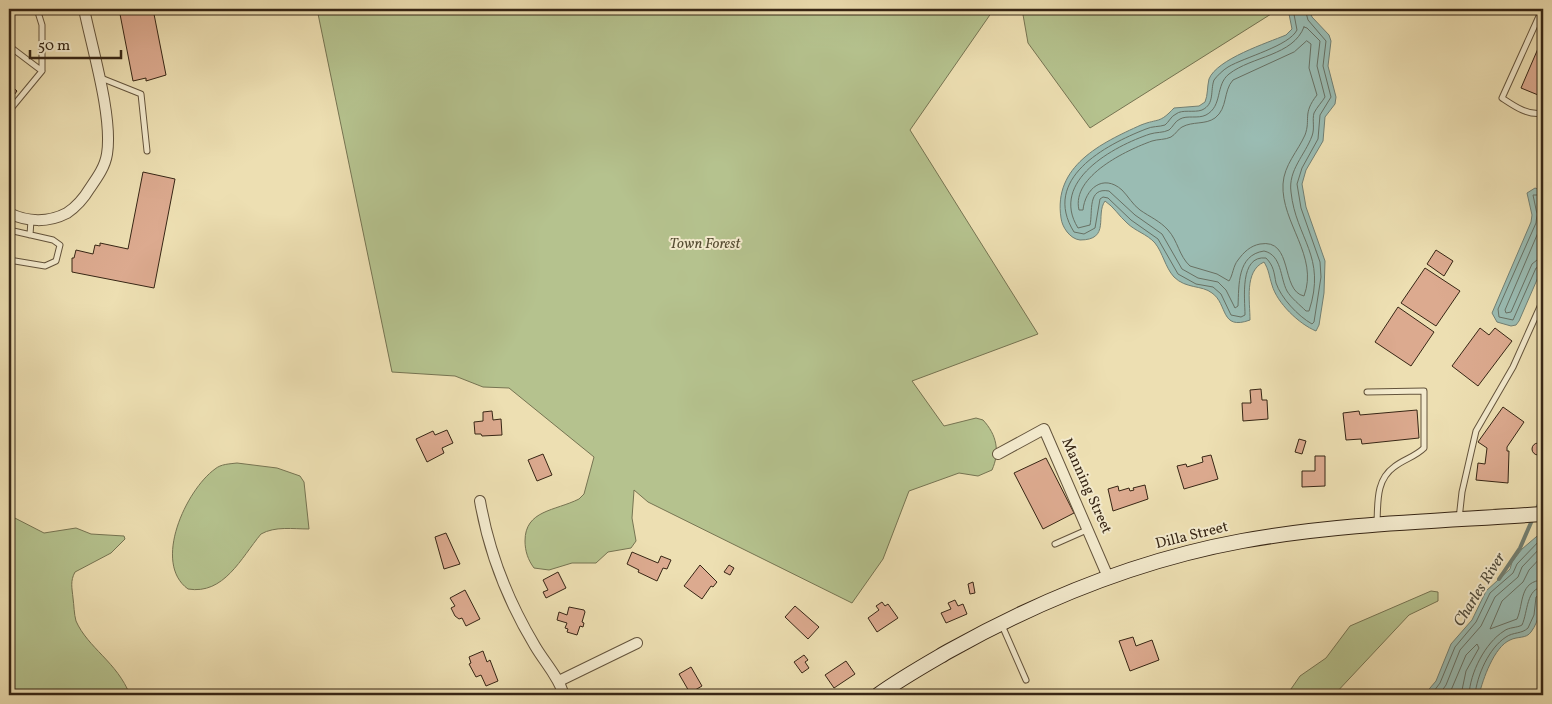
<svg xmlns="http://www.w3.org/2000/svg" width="1552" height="704" viewBox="0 0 1552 704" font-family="Vollkorn,serif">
<rect width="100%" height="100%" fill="#eddfb2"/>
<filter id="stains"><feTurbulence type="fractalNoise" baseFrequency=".004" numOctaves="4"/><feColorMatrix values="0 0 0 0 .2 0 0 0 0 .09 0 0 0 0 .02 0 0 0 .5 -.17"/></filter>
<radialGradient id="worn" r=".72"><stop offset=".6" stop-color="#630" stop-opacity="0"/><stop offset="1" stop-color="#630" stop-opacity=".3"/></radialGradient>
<!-- green -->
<path fill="#b5c28e" stroke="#767452" d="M317 9H994L910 130 1038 334 912 381 944 426 976 418 983 420C997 435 1000 452 992 470L978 476 959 473 909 491 883 559 852 603 648 502 634 490 632 518 636 541 631 548 608 552 596 563H572L549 570 534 568C528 560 525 551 525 541 525 510 555 511 579 499L584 494 594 457 509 388 483 387 455 376 392 372Z
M1022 9H1279L1090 128 1028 43Z
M237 463 277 468 300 476 304 482 309 529C293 529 275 526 261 534 241 558 224 595 188 589 152 563 186 490 215 469 221 464 229 464 237 463Z
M9 515 44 533 76 528 91 534 124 536 125 539 111 553 75 572C70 581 72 588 73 598 74 605 74 614 76 621 88 648 117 662 130 695H9V645L11 641 9 636Z
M1431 591 1438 592V601L1409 615 1334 695H1264L1269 693 1285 694 1291 689 1300 676 1326 658 1350 626Z"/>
<!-- water -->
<path fill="#9abcb3" stroke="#728074" d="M1288 9H1309L1312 17 1329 35 1331 41 1328 66 1336 97 1335 104 1325 117 1323 141 1306 170 1302 184 1306 207 1325 261 1324 293 1319 325 1316 331C1299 324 1277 303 1272 285 1269 276 1269 270 1264 262 1244 271 1250 301 1250 320 1220 331 1228 304 1212 293 1202 285 1186 289 1174 277 1165 267 1163 253 1155 243 1147 234 1135 231 1127 223 1119 216 1114 207 1105 201 1095 215 1111 240 1080 240 1070 239 1062 227 1061 218 1053 166 1101 143 1141 125 1159 118 1159 124 1174 108L1199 106 1205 102C1208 95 1207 87 1209 79 1217 59 1267 43 1286 35L1292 29Z
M1535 188 1543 191V266L1519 321 1516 325 1511 326 1497 322 1492 313 1531 222 1532 215 1527 193Z
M1543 531C1543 557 1548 610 1531 632 1526 639 1518 636 1510 640 1494 647 1483 679 1479 695H1424L1436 681 1451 644 1472 620 1486 591 1510 569 1512 562 1522 549Z"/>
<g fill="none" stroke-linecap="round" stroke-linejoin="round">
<!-- shore -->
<path stroke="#687164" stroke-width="1" d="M1293 9 1297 30C1289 46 1245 57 1228 67 1223 70 1217 76 1214 80 1210 91 1215 104 1202 110 1194 113 1182 109 1176 114 1171 116 1169 122 1165 125 1159 127 1152 126 1146 129 1105 145 1041 179 1074 232L1084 234 1095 228 1100 199 1103 197 1108 198 1131 220 1158 239 1178 274 1196 284 1213 287 1221 294 1231 315 1241 317 1245 315C1245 299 1239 255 1266 258 1274 266 1274 273 1276 283 1281 298 1298 316 1312 324L1314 322 1321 277 1320 262 1301 208 1297 184 1302 168 1318 139 1320 115 1331 97 1323 66 1326 41 1308 20 1305 9
M1304 27 1307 28 1320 41 1317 66 1325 97C1322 102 1317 107 1314 113 1312 120 1315 128 1312 136 1305 155 1288 170 1291 192 1296 239 1327 256 1309 311H1306C1300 305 1291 298 1287 291 1280 278 1282 255 1264 251 1237 255 1239 285 1238 306L1235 308 1226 290 1218 282 1198 278 1182 269 1162 234 1135 215 1109 191C1087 187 1093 212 1090 225L1078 228C1049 181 1114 146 1150 134 1156 132 1163 133 1169 130 1173 127 1175 121 1180 119 1187 115 1198 119 1206 115 1223 106 1215 85 1229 74 1252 56 1293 56 1304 27Z
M1307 41 1311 44 1309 68 1317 95C1302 114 1311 119 1305 135 1298 151 1284 165 1283 184 1281 223 1319 256 1304 296 1280 291 1294 238 1260 244 1250 246 1244 252 1238 260 1233 266 1233 275 1229 281L1217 274 1190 266C1179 256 1178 241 1168 230 1160 221 1150 217 1140 210 1133 205 1128 196 1122 190 1103 173 1085 189 1083 210H1079C1071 176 1127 150 1152 141 1158 139 1165 140 1171 137 1176 134 1178 129 1182 127 1193 121 1205 125 1215 118 1228 108 1223 91 1233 80L1294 52Z
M1543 195H1533L1537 214 1536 223 1498 309 1499 317 1513 320 1536 268 1543 265
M1543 221 1505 310 1506 313 1511 312 1532 264 1537 260 1543 259
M1543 555 1529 570 1523 582 1502 601 1490 629 1517 619C1524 603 1519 581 1543 580
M1431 695 1440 683 1455 647 1476 622 1490 593 1513 573 1517 564 1543 537
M1439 695 1446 685 1460 650 1481 626 1495 597 1518 577 1522 567 1543 545
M1449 695 1466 655 1477 644 1479 648 1466 671 1461 695
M1469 695C1470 673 1485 643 1504 631 1509 627 1517 628 1522 625 1528 612 1526 588 1543 587
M1475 695C1477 675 1489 648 1506 637 1513 632 1522 634 1528 628L1534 615 1536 597 1543 593"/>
<!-- stream -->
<path stroke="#728074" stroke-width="4" d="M1536 511 1543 495
M1499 579 1520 548 1533 518
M9 690 40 695
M124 695H127"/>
</g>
<!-- building -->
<path fill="#dcaa8f" stroke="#372615" d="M119 9H153L166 75 146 81V78L133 81Z
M1543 37V97L1521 88Z
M9 84 17 91 9 102Z
M143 172 175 179 154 288 72 272V258H74L76 250 93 254 95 245 100 246V243L128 249Z
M1436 250 1453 261 1444 276 1427 264Z
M1425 268 1460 291 1436 326 1401 303Z
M1398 307 1434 332 1411 366 1375 342Z
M1480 328 1489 335 1495 328 1512 341 1478 386 1452 366Z
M1261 389 1262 400H1267L1268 419 1243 421 1242 403H1251L1250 390Z
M1503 407 1524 422 1507 447V451H1509L1508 483 1476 480 1478 463 1485 464 1487 448 1478 442Z
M1417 410 1419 438 1362 444 1361 439 1346 440 1343 413 1359 411 1360 415Z
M492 411 493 420 501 419 502 435 482 436 481 434H475L474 422 483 421V412Z
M447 430 453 443 442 448 444 453 427 462 416 439 433 431 435 435Z
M1299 439 1306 441 1302 454 1295 452Z
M1532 449a6 6 0 1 1 12 0a6 6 0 1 1-12 0Z
M543 454 552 475 537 481 528 460Z
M1211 455 1218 479 1184 489 1177 466 1186 464 1187 467 1203 462 1202 457Z
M1315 456H1325V486L1302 487V471H1315Z
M1046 458 1074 513 1043 529 1014 473Z
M1145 485 1148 499 1113 511 1108 489 1118 486 1119 491 1129 488 1130 491 1134 490 1133 488Z
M446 533 460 564 444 569 435 537Z
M632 552 658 563 661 556 671 560 667 569 663 568 657 581 638 572 639 570 627 564Z
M700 565 717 582 713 587 711 586 702 599 684 586Z
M729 565 734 568 730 575 724 572Z
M558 572 566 588 546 598 543 592 548 590 543 580Z
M973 582 975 593 970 594 968 584Z
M465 590 480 619 466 626 462 618 459 619 455 616 451 608 455 606 450 598Z
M955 600 958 606 963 604 967 614 946 623 941 613 951 609 948 603Z
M882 602 885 606 888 604 898 618 877 632 868 618 879 610 876 606Z
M795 606 819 627 808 639 785 617Z
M569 607 584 610 585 612 582 622 584 623 583 627 580 626 577 635 567 632 568 629 565 628 567 623 557 620 559 612 567 615Z
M1133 637 1136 646 1152 640 1159 660 1130 671 1119 641Z
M483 651 487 662 490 660 498 681 486 686 481 675 476 677 469 664 471 663 469 657Z
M804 655 808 660 805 662 809 668 802 673 794 662Z
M846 661 855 674 834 688 825 675Z
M691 667 702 686 690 693 679 674Z
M526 690 528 695H512Z"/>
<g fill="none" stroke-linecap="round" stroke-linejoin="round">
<!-- service casing -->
<g stroke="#64543c" stroke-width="7">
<path id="service" d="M1543 15 1540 14 1502 98C1514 106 1528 116 1543 113
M9 46 42 71
M101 78 141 94 147 151
M9 111 42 71V25L37 9
M9 230 53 240 60 245 56 261 45 266 9 260
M30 235 31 220
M1367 392 1424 391V448C1415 457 1404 459 1394 467 1376 480 1378 502 1377 522
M1459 519 1462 492 1476 431 1513 367 1543 300
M1055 544 1089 529
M1001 623 1026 680"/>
</g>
<!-- minor casing -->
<g stroke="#64543c" stroke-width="12">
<path id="minor" d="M9 213C27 222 48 223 67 213 76 207 84 198 90 188 97 178 105 167 107 154 113 117 92 48 84 9
M998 454 1044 429 1108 577
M480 501C489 553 508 601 535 646 545 663 558 676 564 695
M559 681 637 643"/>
</g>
<!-- secondary casing -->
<g stroke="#372615" stroke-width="16">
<path id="secondary" d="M878 695C900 679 925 665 949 651 1040 600 1138 560 1242 541 1341 523 1443 521 1543 514"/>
</g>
<!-- service -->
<use href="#service" stroke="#f3eacd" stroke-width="5"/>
<!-- minor -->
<use href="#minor" stroke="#f3eacd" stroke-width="10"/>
<!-- secondary -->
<use href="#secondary" stroke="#f3eacd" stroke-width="14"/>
</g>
<g text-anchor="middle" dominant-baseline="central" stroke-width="4" stroke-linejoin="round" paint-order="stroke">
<!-- park labels -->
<g font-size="15" font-style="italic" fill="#564d33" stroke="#f3eacd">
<text x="705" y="244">Town Forest</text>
</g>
<!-- street labels -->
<g font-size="15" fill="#372615" stroke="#f3eacd">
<text transform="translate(1086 486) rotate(66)">Manning Street</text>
<text transform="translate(1192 536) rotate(-14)">Dilla Street</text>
</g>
<!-- water labels -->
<g font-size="16" font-style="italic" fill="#504c3c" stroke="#f3eacd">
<text transform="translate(1480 590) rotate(-58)">Charles River</text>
</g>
</g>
<!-- margin -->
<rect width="1552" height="704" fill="none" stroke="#eddfb2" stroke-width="30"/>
<rect x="10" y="10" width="1532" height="684" fill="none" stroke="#372615" stroke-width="2.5"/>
<rect x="15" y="15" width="1522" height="674" fill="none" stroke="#372615"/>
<!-- scale -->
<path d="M30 50v8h91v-8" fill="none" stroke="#372615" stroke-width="2.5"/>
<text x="38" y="50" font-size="15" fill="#372615" stroke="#f3eacd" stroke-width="4" paint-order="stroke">50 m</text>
<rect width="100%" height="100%" filter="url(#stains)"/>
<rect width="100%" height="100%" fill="url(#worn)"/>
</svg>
